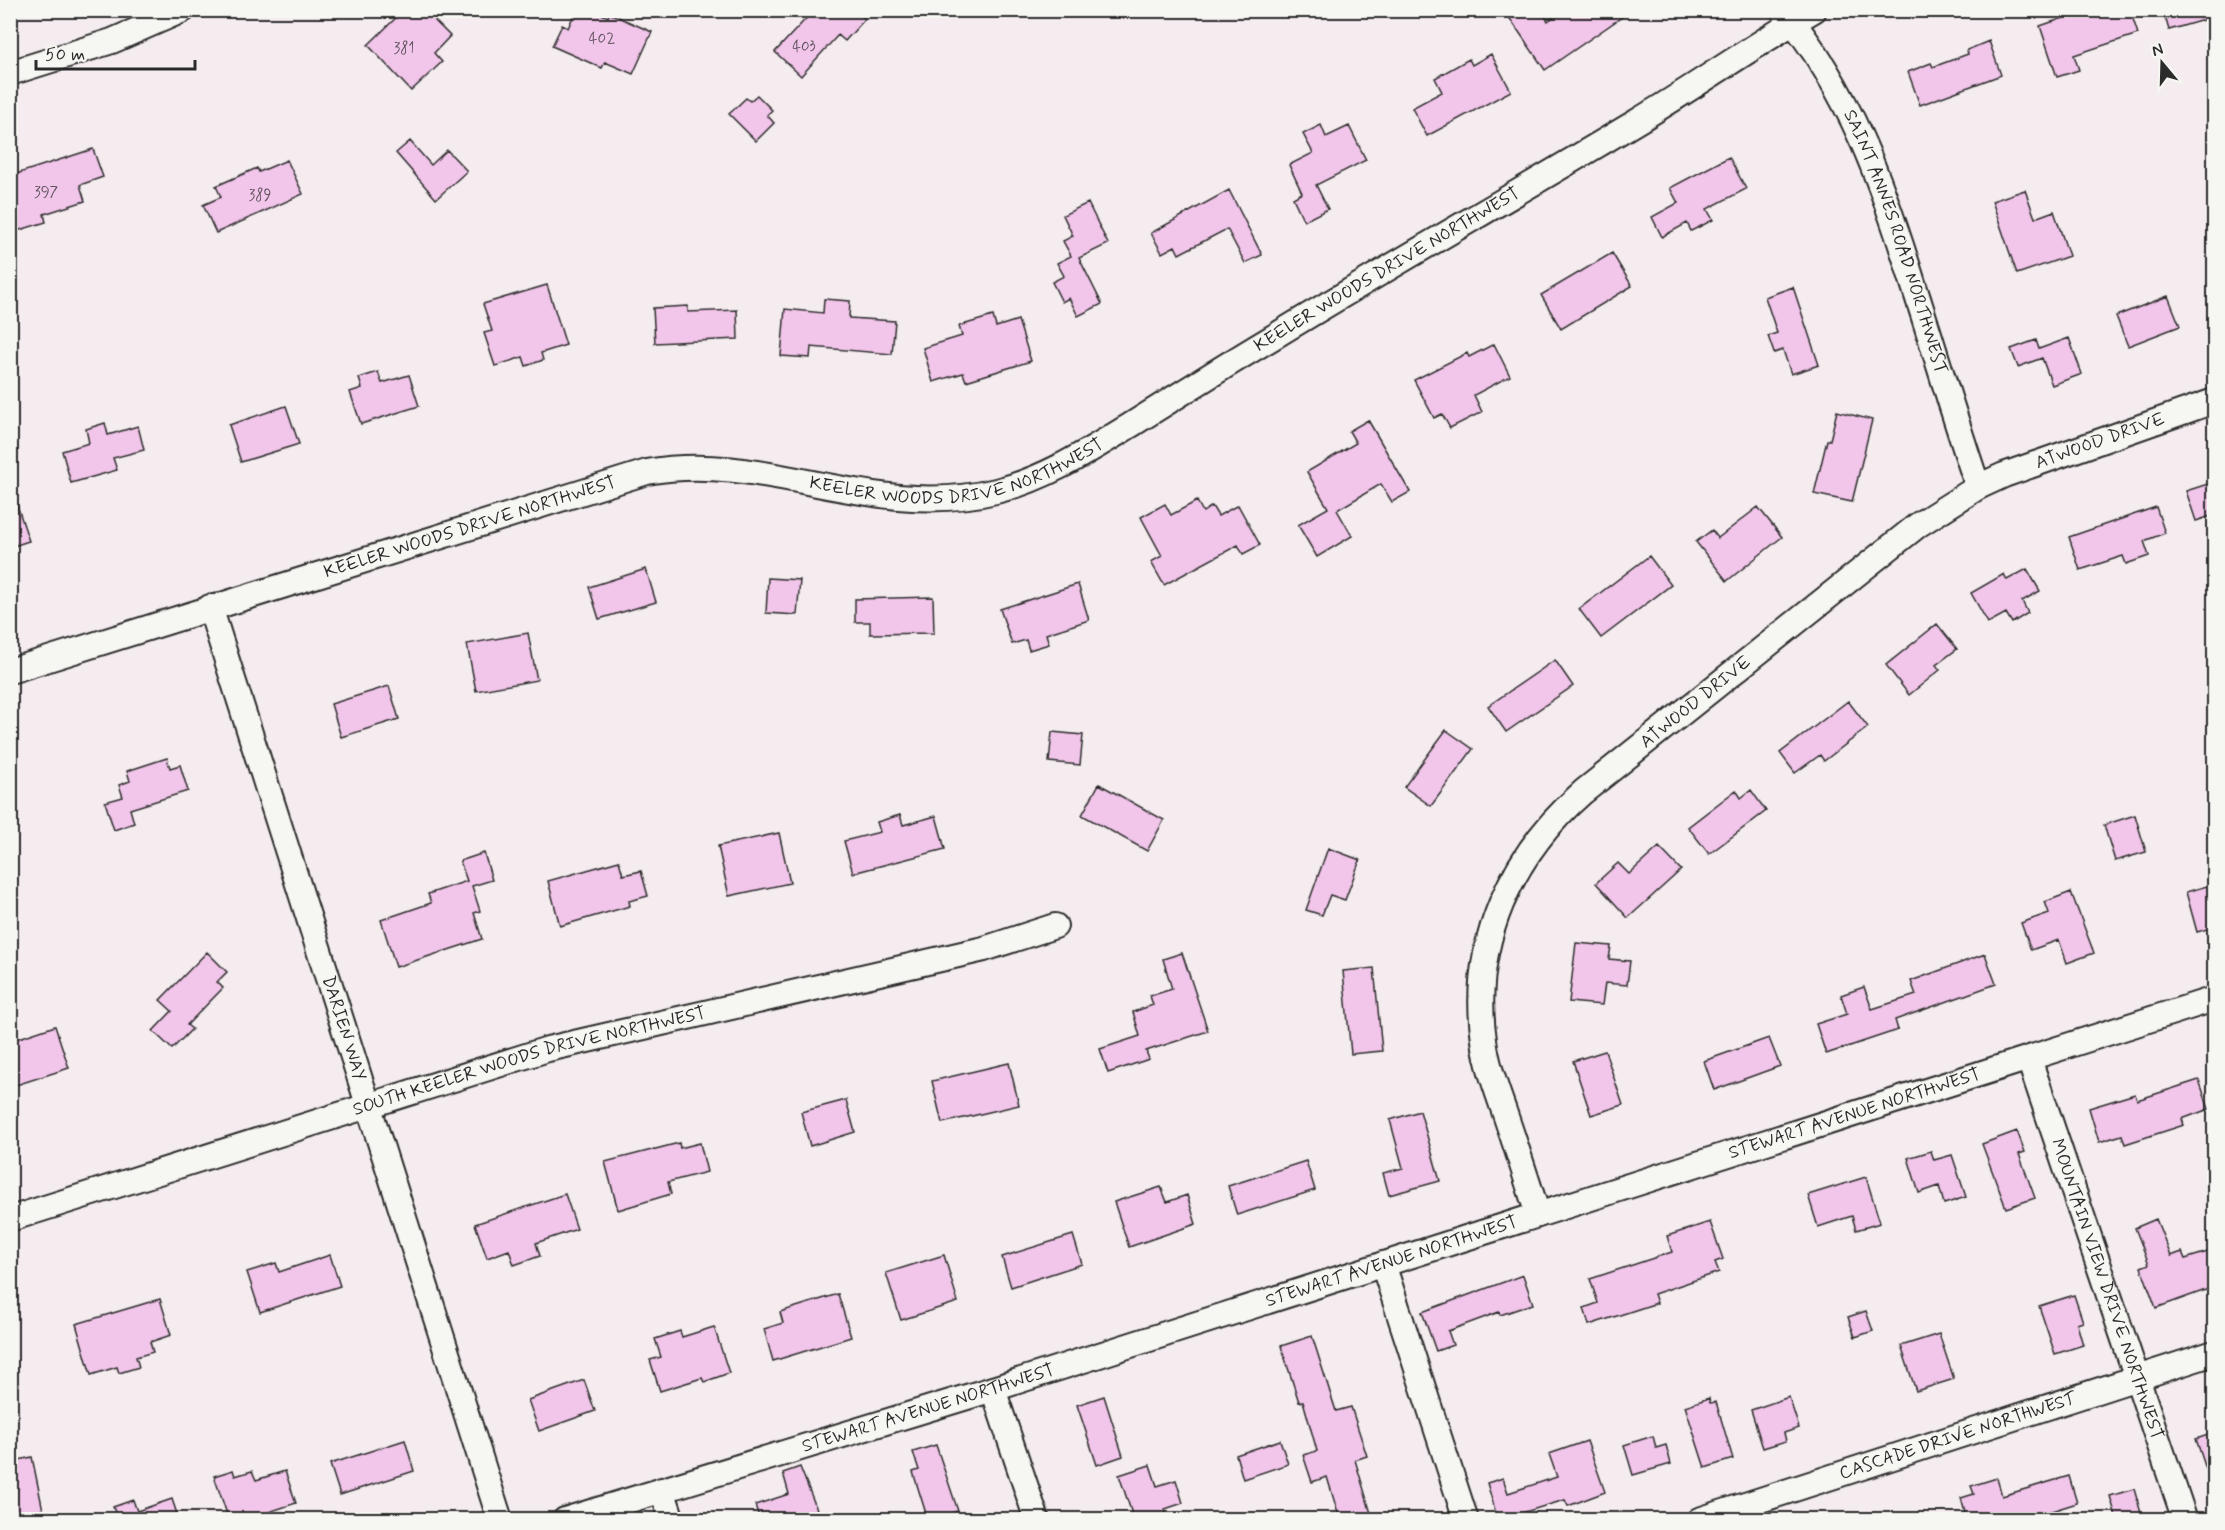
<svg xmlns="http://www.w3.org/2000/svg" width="2225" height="1530" viewBox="0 0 2225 1530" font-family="Mynerve,sans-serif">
<rect width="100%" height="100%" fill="#f5ecf0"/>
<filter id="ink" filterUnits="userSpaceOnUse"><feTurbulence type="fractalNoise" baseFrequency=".0167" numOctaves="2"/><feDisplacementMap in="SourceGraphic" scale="12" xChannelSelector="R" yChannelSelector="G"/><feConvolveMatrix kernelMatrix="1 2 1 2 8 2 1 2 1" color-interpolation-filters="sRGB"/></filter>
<g filter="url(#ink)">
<!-- building -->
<path fill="#f2c5ea" stroke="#2b2b2b" stroke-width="1.5" d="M404 10H447L435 21 450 36 434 53 442 62 411 91 368 45Z
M576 10H592L608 17 609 13 652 32 633 74 605 62 602 68 552 46 562 25 568 28Z
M814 10H856L865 19 845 41 838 35 801 76 775 52Z
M1504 10H1541L1548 21 1563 10H1632L1545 70Z
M2087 10H2130L2138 34 2074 55 2079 70 2057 77 2040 26Z
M2163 10H2214V17L2169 30Z
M1989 41 2001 75 1920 105 1908 72 1931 63 1933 67 1968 54 1967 50Z
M1491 54 1511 91 1427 136 1412 108 1442 92 1435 78 1469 59 1472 65Z
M757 95 772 110 767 115 774 123 756 141 729 114 746 98 750 101Z
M1321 125 1326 137 1349 126 1366 160 1316 185 1328 209 1304 221 1293 198 1302 193 1289 165 1313 153 1303 134Z
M410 141 431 165 447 150 467 171 436 199 396 153Z
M93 149 103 177 80 185 85 201 44 214 46 222 10 233V176Z
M1729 157 1746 189 1707 209 1713 220 1691 231 1687 223 1662 237 1652 217 1678 203 1670 188Z
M287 160 303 194 216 233 203 205 221 197 216 186 257 168 259 172Z
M1229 190 1262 255 1245 263 1227 229 1179 254 1175 246 1162 253 1151 233Z
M2025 190 2035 218 2054 211 2069 256 2017 274 1992 201Z
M1088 203 1108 244 1079 258 1102 304 1078 316 1069 298 1062 302 1052 282 1064 276 1057 263 1071 256 1063 241 1073 236 1063 215Z
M1612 253 1632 286 1561 329 1541 295Z
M547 285 566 345 541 353 543 360 526 366 523 357 495 366 484 333 492 331 483 304Z
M1793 287 1819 365 1791 374 1783 350 1774 353 1768 336 1777 333 1765 297Z
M2168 296 2180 326 2128 346 2116 316Z
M824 299 850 301 849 318 895 321 892 354 811 347 810 358 781 356 785 309 823 313Z
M688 306V312L737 310 738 339 655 343 653 308Z
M993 316 996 327 1018 320 1031 361 966 381 963 373 933 382 923 348 962 336 959 326Z
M2069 338 2082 374 2052 385 2042 358 2018 367 2011 349 2036 340 2039 349Z
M1494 344 1510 376 1474 395 1482 412 1450 428 1442 414 1434 418 1414 380 1467 353 1469 357Z
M378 372 382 383 409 375 419 406 361 424 350 392 362 388 359 378Z
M286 406 299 444 241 462 229 425Z
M1837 411 1872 420 1852 502 1814 494 1827 440H1830Z
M1368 420 1410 492 1392 502 1381 484 1337 510 1352 536 1317 557 1298 525 1328 508 1307 472 1356 443 1349 431Z
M105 423 108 435 138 426 144 450 113 458 117 470 71 483 62 451 89 443 86 429Z
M2214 482V515L2196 521 2186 491Z
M10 496H14L29 541 10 547Z
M1197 501 1203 512 1212 506 1218 516 1238 505 1260 545 1243 554 1238 545 1164 585 1151 562 1162 556 1141 517 1165 504 1171 515Z
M1758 507 1782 537 1727 581 1696 542 1712 530 1718 538Z
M2156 507 2165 533 2144 541 2149 556 2126 564 2123 556 2080 570 2069 537Z
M1649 556 1671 585 1601 638 1579 609Z
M646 569 656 602 599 619 589 587Z
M2027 569 2040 591 2022 601 2028 613 2012 623 2006 613 1988 623 1971 593 2004 574 2007 580Z
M768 578 800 580 797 615 766 613Z
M1078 584 1089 620 1046 634 1049 644 1029 650 1026 640 1012 644 1000 609Z
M933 597 934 633 870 634V622H855V599Z
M1937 624 1957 649 1936 665 1940 670 1909 695 1886 665Z
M528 633 537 680 476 691 467 644Z
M1555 660 1573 686 1506 732 1488 706Z
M389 686 399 719 341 737 331 704Z
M1848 701 1868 727 1824 761 1820 755 1795 773 1780 753Z
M1446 730 1473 749 1431 806 1404 787Z
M1052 732 1083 735 1080 765 1049 762Z
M167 758 170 768 180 765 188 791 130 809 134 823 114 830 105 802 123 797 119 785 130 781 127 771Z
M1099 784 1164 820 1147 851 1082 815Z
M1736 790 1741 798 1751 790 1766 811 1709 854 1688 827Z
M900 815 903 825 936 816 945 849 853 873 844 841 880 832 877 822Z
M2135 815 2146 852 2115 861 2104 825Z
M779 833 790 883 729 896 718 846Z
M1659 847 1681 870 1628 918 1596 883 1618 863 1629 874Z
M1328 848 1360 860 1345 900 1330 895 1322 915 1306 910Z
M484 853 492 880 472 886 480 911 474 913 482 939 396 967 381 920 431 903 428 894 467 881 460 861Z
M619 861 623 875 641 871 648 896 629 901 630 906 560 926 548 881Z
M2214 884V927L2197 932 2186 892Z
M2071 892 2094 953 2067 963 2059 940 2031 950 2021 923 2049 913 2045 902Z
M1576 943 1611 946 1609 959 1630 961 1627 985 1605 983 1602 1005 1569 1002Z
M207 952 227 972 217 982 223 988 187 1025 192 1029 172 1049 153 1031 172 1011 160 1000Z
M1182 953 1208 1031 1146 1051 1149 1059 1108 1073 1100 1049 1140 1036 1133 1012 1153 1005 1150 996 1172 989 1163 959Z
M1985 954 1996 984 1895 1020 1898 1030 1826 1054 1816 1024 1847 1014 1841 995 1864 987 1872 1009 1916 995 1911 981Z
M1374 968 1382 1051 1351 1054 1343 971Z
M55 1026 69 1068 10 1087V1041Z
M1769 1038 1780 1066 1714 1090 1704 1061Z
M1605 1051 1623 1105 1591 1115 1573 1061Z
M1009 1063 1019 1105 942 1123 932 1081Z
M2199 1080 2209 1109 2182 1119 2184 1125 2125 1144 2122 1135 2099 1142 2089 1108 2135 1094 2137 1100Z
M846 1100 855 1132 810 1146 801 1112Z
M1420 1111 1440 1181 1389 1195 1383 1173 1403 1168 1390 1120Z
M2017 1131 2025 1152 2019 1154 2035 1198 2006 1208 1982 1144Z
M679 1143 680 1148 700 1143 707 1172 668 1182 671 1194 618 1210 605 1162Z
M1931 1151 1934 1160 1952 1155 1966 1197 1944 1204 1939 1186 1919 1193 1908 1158Z
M1306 1161 1315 1190 1237 1215 1228 1186Z
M1866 1177 1880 1223 1856 1230 1852 1216 1818 1227 1808 1195Z
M1161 1187 1167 1202 1187 1195 1196 1224 1129 1247 1114 1202Z
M565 1194 577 1229 536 1243 540 1256 514 1265 509 1250 487 1258 475 1224Z
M2156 1219 2171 1256 2182 1252 2185 1259 2214 1250V1287L2156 1308 2141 1267 2149 1264 2135 1228Z
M1710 1222 1723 1259 1715 1262 1719 1272 1654 1294 1657 1303 1589 1325 1584 1308 1598 1303 1590 1279 1672 1252 1667 1236Z
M1073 1235 1082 1264 1011 1287 1002 1257Z
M330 1255 340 1286 260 1312 247 1272 276 1263 279 1272Z
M944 1255 958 1302 901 1320 886 1273Z
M1523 1275 1533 1304 1500 1315 1499 1312 1448 1331 1453 1345 1436 1351 1422 1312Z
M838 1294 851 1337 773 1361 764 1329 783 1323 780 1312Z
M2074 1295 2083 1322 2077 1324 2083 1345 2055 1354 2039 1306Z
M160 1299 171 1335 150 1342 153 1352 136 1357 139 1367 119 1373 117 1367 91 1375 76 1324Z
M1866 1311 1873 1331 1855 1337 1848 1317Z
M714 1327 729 1373 704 1382 702 1378 660 1391 650 1360 661 1357 655 1339 680 1331 682 1337Z
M1939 1334 1954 1379 1916 1391 1901 1346Z
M1312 1336 1336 1411 1351 1407 1367 1456 1355 1460 1373 1520H1340L1327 1477 1312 1482 1303 1455 1317 1451 1303 1401 1299 1402 1281 1346Z
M584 1380 595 1411 539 1431 528 1400Z
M1104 1396 1123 1456 1097 1465 1077 1405Z
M1789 1397 1799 1428 1784 1433 1786 1441 1763 1448 1751 1410Z
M1709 1398 1710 1403 1716 1402 1733 1459 1705 1468 1685 1406Z
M2214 1433V1483L2211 1484 2196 1439Z
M1653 1436 1656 1448 1666 1445 1671 1464 1633 1475 1624 1445Z
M405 1440 414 1471 340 1495 330 1464Z
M1280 1440 1288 1464 1243 1479 1236 1455Z
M1587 1441 1605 1492 1568 1506 1565 1500 1498 1520 1487 1483 1503 1478 1508 1493 1557 1477 1549 1454Z
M936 1445 958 1511 928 1520 913 1472 919 1470 913 1452Z
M32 1457 45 1520H10V1462Z
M1150 1465 1157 1486 1176 1480 1183 1503 1165 1509 1168 1520H1134L1119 1475Z
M800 1467 818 1512 795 1520H760L755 1505 789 1494 783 1473Z
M233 1470 235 1476 252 1471 256 1480 285 1471 296 1503 245 1520H229L214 1476Z
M2069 1476 2077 1503 2023 1520H1967L1961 1498 1974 1494 1971 1486 1997 1478 2002 1496Z
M2134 1489 2143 1520H2117L2110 1496Z
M172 1499 179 1520H118L113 1507 133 1500 137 1511Z"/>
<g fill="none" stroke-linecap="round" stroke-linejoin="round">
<!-- street casing -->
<g stroke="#2b2b2b" stroke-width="28">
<g id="street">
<path id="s1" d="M1783 10C1850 90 1883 186 1913 283 1935 351 1955 420 1978 487"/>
<path d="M10 73 112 41 183 10"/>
<path id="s2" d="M210 607 500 1520"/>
<path id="s3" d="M10 671 647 472C767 450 871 521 996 491 1046 479 1088 451 1131 425 1177 396 1223 367 1270 339 1391 265 1515 195 1636 122 1696 86 1753 46 1814 10"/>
<path id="s4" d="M2029 1059 2185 1520"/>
<path id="s5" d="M1538 1215C1527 1180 1516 1146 1504 1111 1496 1088 1487 1064 1484 1040 1470 944 1511 855 1583 792L1918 525 1978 487 2004 475 2214 401"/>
<path id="s6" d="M10 1219 548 1049 984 949 1055 926"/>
<path d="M1383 1264 1466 1520"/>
<path d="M993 1389 1037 1520"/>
<path d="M662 1490 672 1520"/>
<path id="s7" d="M565 1520 993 1389 2214 999"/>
<path id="s8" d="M1699 1520 2214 1353"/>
</g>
</g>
<!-- street -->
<use href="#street" stroke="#f6f6f2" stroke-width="24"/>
</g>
</g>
<g text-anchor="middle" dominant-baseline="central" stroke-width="4.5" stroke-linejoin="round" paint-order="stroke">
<!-- number labels -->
<g font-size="15" fill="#5d525b">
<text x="602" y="39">402</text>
<text x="804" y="47">403</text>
<text x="404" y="49">381</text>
<text x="46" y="193">397</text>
<text x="260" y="196">389</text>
</g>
<!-- street labels -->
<g font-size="18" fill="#2b2b2b" stroke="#f6f6f2">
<text stroke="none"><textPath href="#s1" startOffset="260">SAINT ANNES ROAD NORTHWEST</textPath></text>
<text stroke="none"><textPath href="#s3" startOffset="1470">KEELER WOODS DRIVE NORTHWEST</textPath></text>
<text stroke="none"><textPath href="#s5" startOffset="1092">ATWOOD DRIVE</textPath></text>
<text stroke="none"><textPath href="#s3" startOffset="984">KEELER WOODS DRIVE NORTHWEST</textPath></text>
<text stroke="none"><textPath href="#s3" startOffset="482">KEELER WOODS DRIVE NORTHWEST</textPath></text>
<text stroke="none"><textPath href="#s5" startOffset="606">ATWOOD DRIVE</textPath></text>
<text stroke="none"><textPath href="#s2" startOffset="442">DARIEN WAY</textPath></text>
<text stroke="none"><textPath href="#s6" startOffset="543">SOUTH KEELER WOODS DRIVE NORTHWEST</textPath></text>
<text stroke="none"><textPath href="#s7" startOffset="1352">STEWART AVENUE NORTHWEST</textPath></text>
<text stroke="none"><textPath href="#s7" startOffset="866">STEWART AVENUE NORTHWEST</textPath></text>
<text stroke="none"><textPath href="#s4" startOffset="243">MOUNTAIN VIEW DRIVE NORTHWEST</textPath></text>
<text stroke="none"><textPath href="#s7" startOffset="380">STEWART AVENUE NORTHWEST</textPath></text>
<text stroke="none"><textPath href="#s8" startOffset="272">CASCADE DRIVE NORTHWEST</textPath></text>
</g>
</g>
<!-- margin -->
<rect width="2225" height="1530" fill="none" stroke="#f6f6f2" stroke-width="36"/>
<rect x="18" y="18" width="2189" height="1494" fill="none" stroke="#2b2b2b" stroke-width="2" filter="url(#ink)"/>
<!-- north arrow -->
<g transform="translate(2162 63) rotate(341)" stroke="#f6f6f2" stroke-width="4.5" paint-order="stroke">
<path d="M0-4.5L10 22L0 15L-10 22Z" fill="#2b2b2b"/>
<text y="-9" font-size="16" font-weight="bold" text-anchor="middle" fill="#2b2b2b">N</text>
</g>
<!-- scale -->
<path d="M36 60v9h159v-9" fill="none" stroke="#2b2b2b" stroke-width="3"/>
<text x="45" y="60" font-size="18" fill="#2b2b2b" stroke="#f6f6f2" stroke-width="4.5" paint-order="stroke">50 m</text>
</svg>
